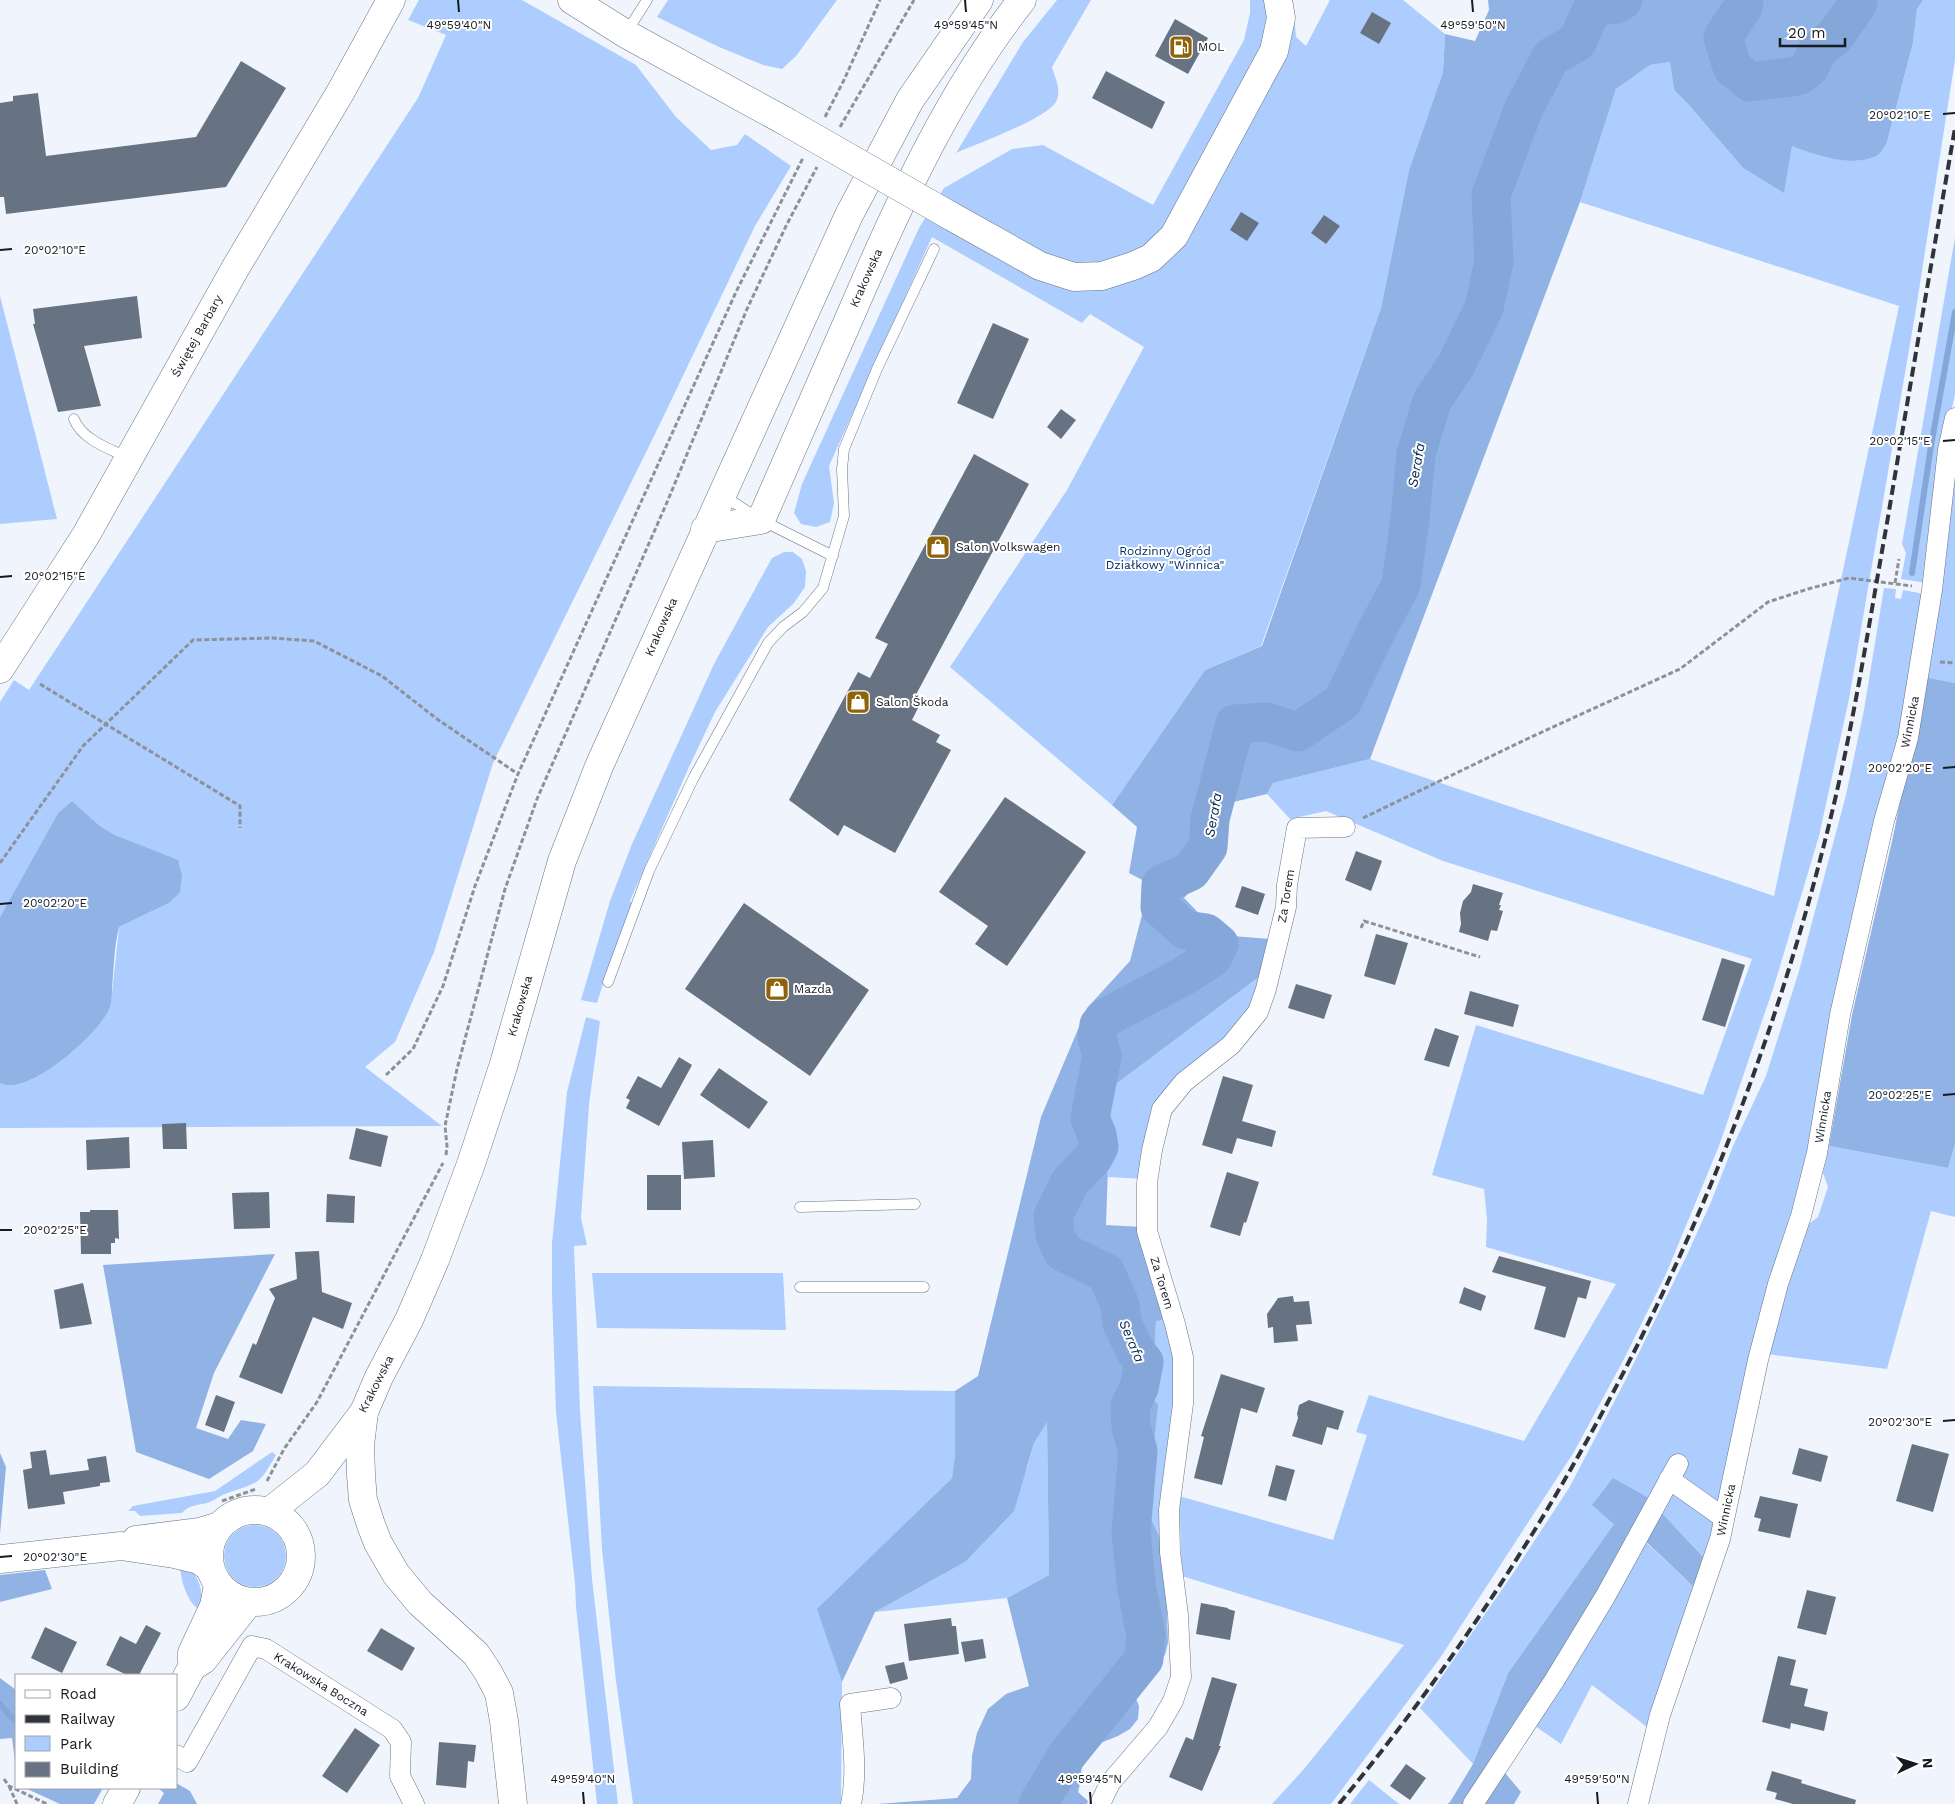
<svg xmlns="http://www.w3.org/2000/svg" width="1955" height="1804" viewBox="0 0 1955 1804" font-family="'Work Sans',sans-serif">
<rect width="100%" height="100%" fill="#f0f5fd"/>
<!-- green -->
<path fill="#accdfd" d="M419 0H522L636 65 676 117 711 150 737 145 745 134 791 166 755 226 655 434 493 763 434 952 395 1042 365 1067 442 1126 0 1128V1083C26 1099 102 1032 110 1007 112 1000 112 991 113 984 115 965 117 946 119 927L169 903 178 861 115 835 100 826 72 801 58 813 0 917V702L14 680 29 690 418 98 446 35 408 20Z
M668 0H837L796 56 782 69 763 65 719 47 657 17Z
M1057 0H1091L1052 67C1055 78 1061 88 1057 100 1050 118 976 144 956 153L1023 42Z
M1250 0H1293L1296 37 1306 46 1330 0H1403L1445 34 1443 72 1409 170 1381 308 1261 646 1205 670 1112 805 950 667 1067 490 1144 347 1090 314 1082 323 932 237 829 466 834 503 830 522 816 527 801 524 794 513 802 484 919 228 944 188 1012 149 1043 145 1153 205 1244 40 1250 13Z
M1923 0H1955V60L1916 309 1849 699 1819 836 1774 986 1719 1146 1666 1274 1625 1357 1574 1452 1440 1658 1331 1804H1272L1304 1769 1404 1645 1182 1576 1179 1496 1333 1540 1367 1435 1356 1432 1369 1395 1524 1441 1616 1284 1486 1247 1487 1219 1484 1189 1432 1175 1476 1025 1703 1095 1752 959 1443 861 1326 811 1290 819 1267 794 1273 783 1370 759 1774 896 1899 306 1580 202 1616 89 1650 65 1670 62 1674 90 1688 104 1743 168 1784 192 1792 146C1814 154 1856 169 1878 155 1882 152 1884 146 1887 142L1913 43 1917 9Z
M1955 237V394L1947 432 1926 583 1901 579 1906 553 1902 544Z
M0 296 57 519 0 524Z
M1951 476 1955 477V683L1925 677Z
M784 552H793L802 559 806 571 805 587 794 603 768 627 715 712 689 767 630 901 633 904 607 971 597 1003 581 1000 610 901 632 844 714 664 772 558Z
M1884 588 1896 589 1895 598 1901 599 1903 590 1924 594 1909 695 1810 1151 1725 1484 1704 1558 1647 1497 1614 1524 1508 1673 1473 1764 1420 1708 1512 1575 1569 1488 1625 1381 1686 1257 1711 1202 1733 1146 1766 1076 1799 971 1846 795 1864 710Z
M1259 977 1253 1007 1225 1039 1172 1084 1144 1179 1108 1177 1109 1137 1100 1118 1116 1084Z
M586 1017 600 1021 589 1105 581 1218 587 1245 574 1246 580 1411 592 1579 618 1804H597L576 1607 575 1583 556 1412 552 1295V1243L567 1092Z
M1955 1144V1217L1931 1211 1887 1369 1767 1354 1778 1311 1806 1226 1818 1217 1828 1187 1823 1173 1829 1146 1948 1168Z
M592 1273H783L786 1330 597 1328Z
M1166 1319 1177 1359 1176 1410 1160 1538 1147 1510 1156 1320Z
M593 1386 955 1391V1454L952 1478 818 1609 842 1682 841 1804H633L616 1681 602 1549Z
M1047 1421 1049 1575 1007 1598 875 1612 965 1562 1027 1468 1034 1443Z
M272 1452 276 1455C258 1487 258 1482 225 1494 219 1496 214 1501 207 1503 198 1505 189 1505 182 1513L140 1516 135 1511H128L133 1506 215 1491Z
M224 1556a31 31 0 1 1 62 0a31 31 0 1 1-62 0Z
M1638 1535 1696 1589 1647 1727 1592 1685 1561 1744 1525 1719Z
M180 1564C199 1572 205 1590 199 1609 187 1603 180 1578 180 1564Z
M1369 1780 1399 1804H1350Z"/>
<!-- forest -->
<path fill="#90b2e5" d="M1488 0H1923L1917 9 1913 43 1887 142C1884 147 1882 152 1878 155 1855 169 1815 155 1792 146L1784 193 1743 168 1688 104 1674 90 1670 62 1650 65 1616 89 1580 202 1370 759 1273 783 1267 794 1225 804 1221 824 1216 862 1184 898 1220 935 1270 939 1259 977 1116 1084 1100 1118 1109 1137 1106 1225 1142 1227 1166 1319 1156 1321 1152 1399 1158 1404 1147 1510 1160 1538 1166 1580 1168 1643 1165 1655 1156 1665 1135 1681 1134 1694 1139 1706 1138 1719 1130 1729 1118 1736 1093 1746 1082 1754 1081 1780 1078 1792 1088 1801 1087 1804H877L957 1798 971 1779 972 1756 977 1733 988 1709 1006 1694 1029 1686 1007 1598 1049 1575 1047 1422 1034 1443 1014 1511 965 1562 875 1612 842 1682 817 1609 952 1478 955 1454V1391L978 1376 1041 1117 1087 1008 1130 961 1150 884 1129 873 1137 827 1112 805 1205 670 1262 646 1381 308 1409 170 1443 72 1445 34 1475 41 1489 10Z
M1925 677 1955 683V1144L1948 1168 1829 1146 1852 1015 1893 837Z
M72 801 100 826 115 835 178 860 182 876 180 892 169 903 119 927C114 947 114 967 112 988 112 994 112 1001 110 1007 102 1032 26 1099 0 1083V917L58 813Z
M275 1254 214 1373 196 1428 228 1439 241 1420 266 1424 253 1451 209 1479 136 1452 103 1265Z
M0 1453 6 1467 0 1534Z
M1613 1478 1647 1497 1704 1558 1696 1589 1639 1535 1501 1768 1521 1792 1514 1804H1447L1450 1802 1473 1764 1508 1673 1614 1524 1592 1505Z
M45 1570 52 1589 0 1602V1575Z
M0 1678 16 1690V1769L12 1738 0 1739Z
M176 1783 190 1791 197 1804H158L164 1793 158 1788H176Z
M25 1788H103L94 1804H60Z"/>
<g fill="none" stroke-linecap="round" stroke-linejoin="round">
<!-- stream -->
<path stroke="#84a6d8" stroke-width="6" d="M1912 573 1931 446 1955 312
M0 1704 9 1715 16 1720"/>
<!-- river -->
<path stroke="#84a6d8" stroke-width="39" d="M1744 0 1743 7 1723 37 1732 67 1750 82 1798 76 1809 68 1817 51 1835 36 1857 5 1858 0
M1038 1804 1067 1755 1144 1659 1146 1635 1136 1584 1131 1532 1138 1451 1131 1427 1130 1406 1139 1388 1144 1362 1136 1352 1122 1323 1120 1305 1106 1273 1063 1252 1055 1235 1053 1216 1070 1182 1093 1158 1099 1147 1097 1135 1090 1118 1102 1056 1097 1038 1099 1025 1105 1018 1182 977 1213 957 1219 944 1206 933 1185 930 1160 907 1161 885 1191 871 1208 847 1210 819 1235 724 1267 722 1298 732 1342 702 1379 626 1401 585 1410 518 1416 454 1432 401 1456 365 1484 308 1494 261 1491 195 1524 108 1551 57 1577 42 1593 7 1617 4 1623 0"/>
</g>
<!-- building -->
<path fill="#677283" d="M1372 12 1391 23 1379 44 1360 33Z
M1175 19 1208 38 1188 74 1155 56Z
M241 61 286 88 226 187 6 214 4 197H0V103L13 101V96L38 93 46 156 196 137Z
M1106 71 1165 102 1152 129 1092 98Z
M1241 212 1259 223 1247 241 1230 230Z
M1324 215 1340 226 1326 244 1311 233Z
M137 296 142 338 84 346 101 406 58 412 33 324H35L33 309Z
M993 323 1029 339 993 419 957 403Z
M1061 409 1076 420 1061 439 1047 427Z
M974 454 1029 484 912 702 919 706 912 720 940 735 936 742 951 750 895 853 844 825 838 836 789 800 858 672 870 678 888 644 875 638Z
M1005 797 1086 852 1007 966 975 944 988 926 939 892Z
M1356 851 1382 861 1371 891 1345 880Z
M1473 884 1503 893 1499 905H1501L1499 910 1503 911 1497 931 1491 930 1488 941 1459 932 1461 924 1460 913 1463 901 1471 892Z
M1242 886 1265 894 1258 915 1235 907Z
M744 903 869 990 810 1076 685 989Z
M1376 934 1408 943 1395 985 1364 976Z
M1722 958 1745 965 1725 1027 1702 1020Z
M1296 984 1332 995 1324 1019 1288 1008Z
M1470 991 1519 1005 1513 1027 1464 1014Z
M1435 1028 1459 1036 1449 1067 1424 1060Z
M679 1057 692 1065 659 1126 626 1108 630 1100 626 1098 638 1076 661 1088Z
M719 1068 768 1102 749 1129 700 1095Z
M1223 1076 1253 1085 1242 1121 1276 1131 1272 1147 1237 1138 1232 1154 1202 1145Z
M186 1123 187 1149H163L162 1124Z
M356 1128 388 1136 381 1167 349 1159Z
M129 1137 130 1168 87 1170 86 1140Z
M713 1140 715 1177 684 1179 682 1142Z
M1227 1172 1259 1182 1246 1223 1244 1222 1240 1236 1210 1227Z
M647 1175H681V1210H647Z
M269 1192 270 1228 234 1229 232 1193Z
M327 1194 355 1196 354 1223 326 1222Z
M90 1210H118L119 1239 115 1238V1243H111V1254H81L80 1212H90Z
M319 1251 322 1292 352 1303 343 1329 313 1317 282 1394 239 1377 253 1343 256 1345 275 1298 269 1289 297 1279 295 1252Z
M1499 1256 1591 1281 1586 1299 1578 1297 1565 1338 1534 1329 1546 1287 1492 1272Z
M83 1283 92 1324 60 1329 54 1290Z
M1464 1287 1486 1296 1481 1311 1459 1303Z
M1293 1296 1294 1302 1309 1301 1312 1324 1296 1325 1298 1341 1274 1343 1273 1327 1268 1328 1267 1314 1278 1298Z
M1221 1374 1265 1388 1257 1413 1241 1408 1222 1485 1194 1478 1204 1437 1201 1436Z
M216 1395 235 1402 224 1432 205 1425Z
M1309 1400 1344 1411 1338 1430 1327 1427 1322 1445 1292 1436 1298 1418 1297 1414 1299 1405Z
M1912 1444 1949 1454 1933 1512 1896 1501Z
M1799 1448 1828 1456 1821 1482 1792 1474Z
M46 1450 50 1475 89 1470 87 1459 106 1456 110 1482 100 1483V1486L63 1492 65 1504 28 1509 23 1470 32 1468 30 1452Z
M1276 1465 1295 1470 1286 1501 1268 1496Z
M1760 1496 1798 1504 1790 1538 1758 1531 1761 1519 1754 1517Z
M1807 1590 1836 1597 1826 1635 1797 1628Z
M1201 1603 1228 1608V1609L1235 1611 1230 1640 1196 1634Z
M951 1618 952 1626H956L959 1654 909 1661 904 1624Z
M146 1625 161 1633 139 1675H127L106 1665 120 1636 136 1644Z
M45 1627 77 1642 62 1673 31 1658Z
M381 1628 415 1648 402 1671 367 1651Z
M983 1639 986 1658 965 1662 961 1642Z
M1778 1656 1796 1660 1790 1685 1808 1689 1804 1706 1828 1712 1824 1731 1791 1723 1790 1729 1762 1722Z
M904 1662 908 1679 890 1684 885 1666Z
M1212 1677 1237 1684 1219 1746H1221L1202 1791 1169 1777 1186 1737 1193 1740Z
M355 1728 380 1745 347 1793 322 1776Z
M439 1742 476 1745 474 1762 468 1761 466 1788 436 1785Z
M1406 1764 1426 1778 1410 1800 1390 1786Z
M1772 1771 1802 1780 1801 1783 1856 1800 1855 1804H1793L1775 1799 1777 1793 1766 1790Z"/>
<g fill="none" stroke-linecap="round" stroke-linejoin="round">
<!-- lane casing -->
<g stroke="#687384" stroke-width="11">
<path id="lane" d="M626 33 647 0
M74 419C82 440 110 449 129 458
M722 495 761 520 833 556
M608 982 649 871 694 777 768 643 783 627 803 612 823 588 844 516 842 469 844 449 877 369 934 249
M800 1207 915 1204
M800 1287H924"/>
</g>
<!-- street casing -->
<g stroke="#687384" stroke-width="21">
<path id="street" d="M1669 1479 1724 1518
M176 1755 187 1762 252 1646 266 1649 392 1729 401 1742 400 1776 414 1804
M851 1804C858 1772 852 1736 850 1704L891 1698
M1100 1804 1110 1783 1158 1727 1173 1701 1181 1677 1178 1615 1170 1552 1169 1510 1183 1404V1357L1175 1324 1147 1231V1183L1152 1150 1162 1109 1184 1082 1231 1045 1258 1012 1266 989 1286 907 1287 885 1297 828 1345 827
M1473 1804 1554 1681 1605 1597 1678 1464
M1638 1804 1660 1715 1720 1539 1758 1360 1778 1284 1801 1216 1817 1153 1840 1015 1884 821 1908 738 1932 590 1948 450 1955 418"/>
</g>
<!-- secondary casing -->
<g stroke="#687384" stroke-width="29">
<path id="secondary" d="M572 0 626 34 785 121
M949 215 1040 266 1074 277 1102 276 1133 266 1151 258 1174 236 1274 51 1281 18 1278 0
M0 669 86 535 236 267 340 93 391 0
M209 1556a46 46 0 1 1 92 0a46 46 0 1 1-92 0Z
M269 1512 317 1474 364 1412
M136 1540 200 1532 220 1526
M0 1559 121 1546 174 1554 199 1560 210 1568
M192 1660V1653L214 1606 218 1585
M176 1697 192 1667 203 1660 249 1602
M117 1804 126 1788"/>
</g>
<!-- primary casing -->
<g stroke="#687384" stroke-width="29">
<path id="primary" d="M705 529 761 520C793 446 825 372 858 298 903 194 952 89 1022 0
M513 1804 504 1721 499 1693 488 1672 476 1654 420 1603 396 1574 378 1543 371 1525 363 1500 361 1475 360 1445 364 1412 379 1377 409 1320 435 1260 471 1164 503 1067 562 861 600 764 849 215 910 100 979 0"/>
</g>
<!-- path -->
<path stroke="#8d9299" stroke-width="3" stroke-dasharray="5 2.5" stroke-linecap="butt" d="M825 117 844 80 880 0
M840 127 914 0
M1895 583 1899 559
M1940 662 1955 663
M40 684 240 806V828
M1363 818 1529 738 1680 669 1768 602 1808 589 1849 578 1912 586
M0 863 83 746 193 640 272 638 314 641 382 676 437 719 518 774
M1361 928 1364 921 1480 957
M386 1075 413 1049 443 986 475 886 518 774 736 292 803 158
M446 1155 447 1146 445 1126 457 1069 505 889 537 799 668 500 747 309 787 224 817 167
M267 1481 284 1449 317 1402 443 1163
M222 1501 256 1489
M4 1779 9 1786 47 1804
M9 1786 17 1804"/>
<!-- lane -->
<use href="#lane" stroke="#fff" stroke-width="10"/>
<!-- street -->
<use href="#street" stroke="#fff" stroke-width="20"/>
<!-- secondary -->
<use href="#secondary" stroke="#fff" stroke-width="28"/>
<!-- primary -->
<use href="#primary" stroke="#fff" stroke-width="28"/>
<!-- rail -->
<path stroke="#2f333a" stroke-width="4" stroke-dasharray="10 5" stroke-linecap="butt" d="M1339 1804C1580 1513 1752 1160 1837 791 1857 703 1871 612 1887 523 1909 391 1932 260 1955 128"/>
<!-- secondary-bridge casing -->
<g stroke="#687384" stroke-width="29" stroke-linecap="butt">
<path id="secondary-bridge" d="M785 121 949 215"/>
</g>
<!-- secondary-bridge -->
<use href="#secondary-bridge" stroke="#fff" stroke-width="28"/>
</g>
<!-- ticks -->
<path fill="none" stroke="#161a21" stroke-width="2" d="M458 0 459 12M965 0 966 12M1472 0 1473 12M1943 114 1955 113M0 250 12 249M1943 441 1955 440M0 577 12 576M1943 768 1955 767M0 904 12 903M1943 1095 1955 1094M0 1230H12M1943 1421 1955 1420M0 1557 12 1556M583 1792 584 1804M1090 1792 1091 1804M1597 1792 1598 1804"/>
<!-- icons -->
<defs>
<g id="fuel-square" transform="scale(1.25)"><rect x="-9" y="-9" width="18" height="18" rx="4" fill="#8f630a" stroke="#fff"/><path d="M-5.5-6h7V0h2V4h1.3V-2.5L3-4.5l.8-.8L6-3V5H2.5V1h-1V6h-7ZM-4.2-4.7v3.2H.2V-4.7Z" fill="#fff"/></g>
<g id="shop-square" transform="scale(1.25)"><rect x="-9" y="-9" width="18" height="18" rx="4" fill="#8f630a" stroke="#fff"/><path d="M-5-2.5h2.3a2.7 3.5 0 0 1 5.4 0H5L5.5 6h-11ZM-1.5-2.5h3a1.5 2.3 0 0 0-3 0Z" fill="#fff"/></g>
</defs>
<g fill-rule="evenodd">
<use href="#fuel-square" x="1181" y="47"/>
<use href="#shop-square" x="938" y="547"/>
<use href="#shop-square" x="858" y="702"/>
<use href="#shop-square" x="777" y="989"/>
</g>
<g text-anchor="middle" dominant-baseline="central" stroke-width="4" stroke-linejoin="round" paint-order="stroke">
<!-- poi labels -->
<g font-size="12" fill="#161a21" stroke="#fff" text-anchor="start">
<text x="1198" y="47">MOL</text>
<text x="956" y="547">Salon Volkswagen</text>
<text x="876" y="702">Salon Škoda</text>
<text x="794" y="989">Mazda</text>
</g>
<!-- street labels -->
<g font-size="12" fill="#161a21" stroke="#fff">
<text transform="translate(866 278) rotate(-66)">Krakowska</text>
<text transform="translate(197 336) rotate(-61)">Świętej Barbary</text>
<text transform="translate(661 627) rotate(-66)">Krakowska</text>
<text transform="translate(1910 722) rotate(-79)">Winnicka</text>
<text transform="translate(1286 896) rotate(-81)">Za Torem</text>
<text transform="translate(520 1006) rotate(-74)">Krakowska</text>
<text transform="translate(1823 1117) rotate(-81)">Winnicka</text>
<text transform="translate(1162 1283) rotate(73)">Za Torem</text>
<text transform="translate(376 1384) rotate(-63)">Krakowska</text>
<text transform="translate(1726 1510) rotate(-78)">Winnicka</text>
<text transform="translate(321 1684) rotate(32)">Krakowska Boczna</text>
</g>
<!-- park labels -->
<g font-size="12" fill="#002a64" stroke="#fff">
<text x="1165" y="551">Rodzinny Ogród<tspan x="1165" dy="14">Działkowy "Winnica"</tspan></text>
</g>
<!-- water labels -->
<g font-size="14" font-style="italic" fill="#072754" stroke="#fff">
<text transform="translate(1416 465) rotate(-80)">Serafa</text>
<text transform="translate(1213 815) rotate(-80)">Serafa</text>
<text transform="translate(1132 1341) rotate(67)">Serafa</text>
</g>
</g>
<g font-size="12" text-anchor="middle" fill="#161a21" stroke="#fff" stroke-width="4" stroke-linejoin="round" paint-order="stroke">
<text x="459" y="29">49°59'40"N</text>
<text x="966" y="29">49°59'45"N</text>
<text x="1473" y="29">49°59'50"N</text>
<text x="1900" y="119">20°02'10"E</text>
<text x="55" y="254">20°02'10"E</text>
<text x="1900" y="445">20°02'15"E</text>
<text x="55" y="580">20°02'15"E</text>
<text x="1900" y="772">20°02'20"E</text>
<text x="55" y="907">20°02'20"E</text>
<text x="1900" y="1099">20°02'25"E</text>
<text x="55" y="1234">20°02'25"E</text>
<text x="1900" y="1426">20°02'30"E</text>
<text x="55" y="1561">20°02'30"E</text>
<text x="583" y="1783">49°59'40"N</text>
<text x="1090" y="1783">49°59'45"N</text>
<text x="1597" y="1783">49°59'50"N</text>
</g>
<!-- legend -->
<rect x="15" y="1674" width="162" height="115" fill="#ffffff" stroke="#a2a3a6"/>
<rect x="25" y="1690" width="25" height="8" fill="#ffffff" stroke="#a2a3a6"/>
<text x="60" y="1699" font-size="15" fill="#161a21">Road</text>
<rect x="25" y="1715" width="25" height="8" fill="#2f333a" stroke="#a2a3a6"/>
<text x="60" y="1724" font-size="15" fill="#161a21">Railway</text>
<rect x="25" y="1736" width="25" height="15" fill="#accdfd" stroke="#a2a3a6"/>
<text x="60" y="1749" font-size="15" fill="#161a21">Park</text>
<rect x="25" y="1762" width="25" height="15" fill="#677283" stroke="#a2a3a6"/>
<text x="60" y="1774" font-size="15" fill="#161a21">Building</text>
<!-- north arrow -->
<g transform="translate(1915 1764) rotate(86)" stroke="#ffffff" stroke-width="4" paint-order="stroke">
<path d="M0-4L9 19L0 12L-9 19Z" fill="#161a21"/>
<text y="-8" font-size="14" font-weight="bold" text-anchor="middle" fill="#161a21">N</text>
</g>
<!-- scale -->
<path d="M1780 38v8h65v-8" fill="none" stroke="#161a21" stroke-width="2.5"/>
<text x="1788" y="38" font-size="15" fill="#161a21" stroke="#ffffff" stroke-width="4" paint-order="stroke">20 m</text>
</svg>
